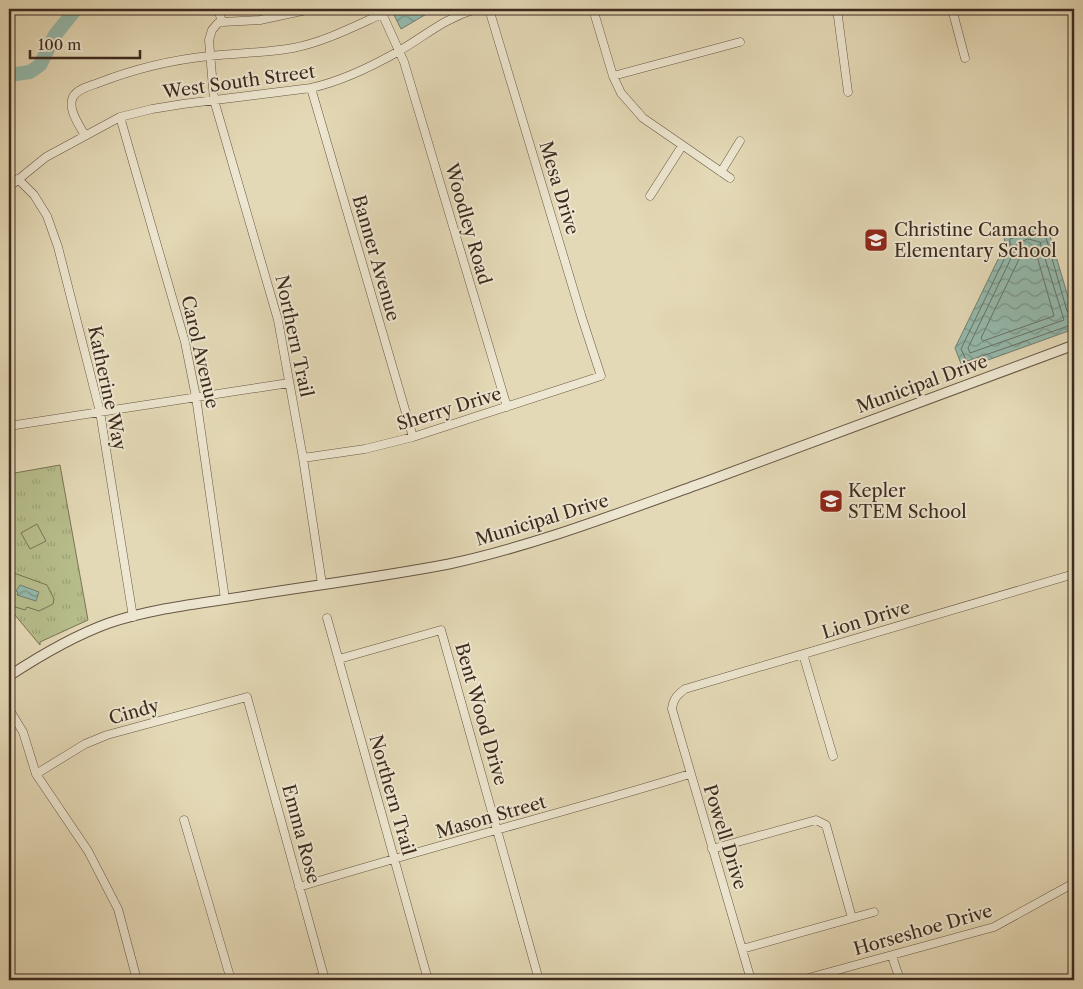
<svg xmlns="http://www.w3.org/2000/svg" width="1083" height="989" viewBox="0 0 1083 989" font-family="'Libre Caslon Text',serif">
<defs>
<pattern id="grass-tufts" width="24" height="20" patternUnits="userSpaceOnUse" patternTransform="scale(1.25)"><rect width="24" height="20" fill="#b7be8c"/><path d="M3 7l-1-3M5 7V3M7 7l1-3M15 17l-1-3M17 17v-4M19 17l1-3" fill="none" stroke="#9ea378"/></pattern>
<pattern id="water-waves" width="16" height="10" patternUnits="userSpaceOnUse" patternTransform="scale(1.25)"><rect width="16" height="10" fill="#95baad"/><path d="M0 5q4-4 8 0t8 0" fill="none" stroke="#7b978c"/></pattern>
</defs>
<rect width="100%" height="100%" fill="#e4d9b6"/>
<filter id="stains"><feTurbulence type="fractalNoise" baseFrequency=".004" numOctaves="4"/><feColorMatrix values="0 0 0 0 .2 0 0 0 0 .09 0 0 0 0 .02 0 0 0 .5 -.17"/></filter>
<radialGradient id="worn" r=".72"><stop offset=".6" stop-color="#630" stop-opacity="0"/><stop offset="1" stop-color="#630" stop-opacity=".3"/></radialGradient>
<!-- grass -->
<path fill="url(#grass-tufts)" stroke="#7a7455" d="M60 465 88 620 40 642V645L9 608V474Z"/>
<!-- pitch -->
<path fill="#b7be8c" stroke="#7a7455" d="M37 524 46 541 30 549 21 533Z
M11 572 47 585 54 599 53 604 39 611 27 607 25 610 9 605V577Z"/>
<!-- water -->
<path fill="url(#water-waves)" stroke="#728074" d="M391 9H435L401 29Z
M1047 226 1074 317V329L963 369 955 348 1005 245 1004 235 1030 227 1035 229Z
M20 585 39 592 36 601 17 595 18 592 16 591Z"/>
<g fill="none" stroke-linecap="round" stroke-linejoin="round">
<!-- shore -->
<path stroke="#697266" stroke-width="1" d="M1028 239 1040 242 1064 320 970 353 968 348 1015 250 1017 244Z
M1028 247 1035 249 1054 316 983 341 981 338 1024 249Z
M1074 315 1070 314 1067 311 1045 234 1029 232 1010 239V247L961 349 966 360 968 361 1074 324"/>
<!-- river -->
<path stroke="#95baad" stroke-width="14" d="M9 75 30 72 40 65 55 35 76 9"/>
<!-- minor casing -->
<g stroke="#675644" stroke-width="9">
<path id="minor" d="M218 9 222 22 218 23 212 30 209 40 214 100 278 320 303 458 322 584
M380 9 404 62 507 407
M593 9 613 76 621 93 643 118 730 178
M837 9 848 92
M952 9 965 58
M222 22 260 20 311 9
M613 76 740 42
M311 88 413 437
M120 117 185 342 196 397 225 599
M85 136C80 126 67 109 73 97 77 89 90 86 98 83 134 69 171 60 209 56 237 53 265 53 293 48 324 42 353 27 382 14
M721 172 740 141
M18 179 34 195 47 216 58 247 100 412 133 617
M9 187 46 157 120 117 152 109 183 104 311 88C342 81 371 67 399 51 428 34 443 19 476 9
M650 196 682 146
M9 426 289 383
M303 458 365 449 413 437 601 376 582 318 489 9
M327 618 428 980
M803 654 833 756
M339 659 441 630 539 980
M9 709 23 732 36 774 88 851 118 909 137 980
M36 774 85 744 107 735 247 697 325 980
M184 820 231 980
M712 849 816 820 826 825 852 918
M299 887C429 847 560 814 690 774
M742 949 874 912
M892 956 900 980
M310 980 324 976
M751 980 672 709C673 699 677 695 685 689L1074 574
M801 980 994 927 1074 883"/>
</g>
<!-- tertiary casing -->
<g stroke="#675644" stroke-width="11">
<path id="tertiary" d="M9 676C41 655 73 636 109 623 147 610 189 605 228 599 302 587 376 578 449 564 537 545 621 512 705 482 828 437 951 391 1074 345"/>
</g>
<!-- minor -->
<use href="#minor" stroke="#ede6d0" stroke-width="8"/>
<!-- tertiary -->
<use href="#tertiary" stroke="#ede6d0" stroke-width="9"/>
</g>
<!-- icons -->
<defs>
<g id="school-square" transform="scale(1.25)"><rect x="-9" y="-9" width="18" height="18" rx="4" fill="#8f2418" stroke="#ede6d0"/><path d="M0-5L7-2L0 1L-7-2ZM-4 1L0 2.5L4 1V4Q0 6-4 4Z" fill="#fff"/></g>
</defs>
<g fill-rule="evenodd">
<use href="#school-square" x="876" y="240"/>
<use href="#school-square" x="831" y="501"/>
</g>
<g text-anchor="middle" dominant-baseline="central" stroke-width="4" stroke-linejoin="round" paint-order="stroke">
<!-- street labels -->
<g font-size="18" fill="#3d2a1e" stroke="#ede6d0">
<text transform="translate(239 82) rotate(-8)">West South Street</text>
<text transform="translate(559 188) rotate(73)">Mesa Drive</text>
<text transform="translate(468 224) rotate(74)">Woodley Road</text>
<text transform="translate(376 258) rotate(74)">Banner Avenue</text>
<text transform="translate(294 336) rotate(78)">Northern Trail</text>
<text transform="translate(200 352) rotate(77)">Carol Avenue</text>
<text transform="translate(922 384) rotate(-20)">Municipal Drive</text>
<text transform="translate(107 388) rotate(78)">Katherine Way</text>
<text transform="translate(449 409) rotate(-17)">Sherry Drive</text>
<text transform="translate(542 520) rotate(-17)">Municipal Drive</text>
<text transform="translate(866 620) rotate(-17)">Lion Drive</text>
<text transform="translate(134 712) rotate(-16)">Cindy</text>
<text transform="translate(481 714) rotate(74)">Bent Wood Drive</text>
<text transform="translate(392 795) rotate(74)">Northern Trail</text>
<text transform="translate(491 817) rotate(-16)">Mason Street</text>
<text transform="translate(301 834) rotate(75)">Emma Rose</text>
<text transform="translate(725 837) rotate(73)">Powell Drive</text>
<text transform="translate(923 930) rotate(-16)">Horseshoe Drive</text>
</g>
<!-- poi labels -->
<g font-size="18" fill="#3d2a1e" stroke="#ede6d0" text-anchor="start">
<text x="894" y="230">Christine Camacho<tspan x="894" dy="21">Elementary School</tspan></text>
<text x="848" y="491">Kepler<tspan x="848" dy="21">STEM School</tspan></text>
</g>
</g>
<!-- margin -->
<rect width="1083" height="989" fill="none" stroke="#e4d9b6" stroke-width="30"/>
<rect x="10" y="10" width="1063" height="969" fill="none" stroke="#3d2a1e" stroke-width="2.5"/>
<rect x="15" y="15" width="1053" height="959" fill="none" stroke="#3d2a1e"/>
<!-- scale -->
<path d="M30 50v8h110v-8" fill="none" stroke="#3d2a1e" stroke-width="2.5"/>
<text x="38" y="50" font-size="15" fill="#3d2a1e" stroke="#ede6d0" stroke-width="4" paint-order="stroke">100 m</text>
<rect width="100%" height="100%" filter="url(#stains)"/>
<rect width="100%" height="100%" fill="url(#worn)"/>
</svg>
